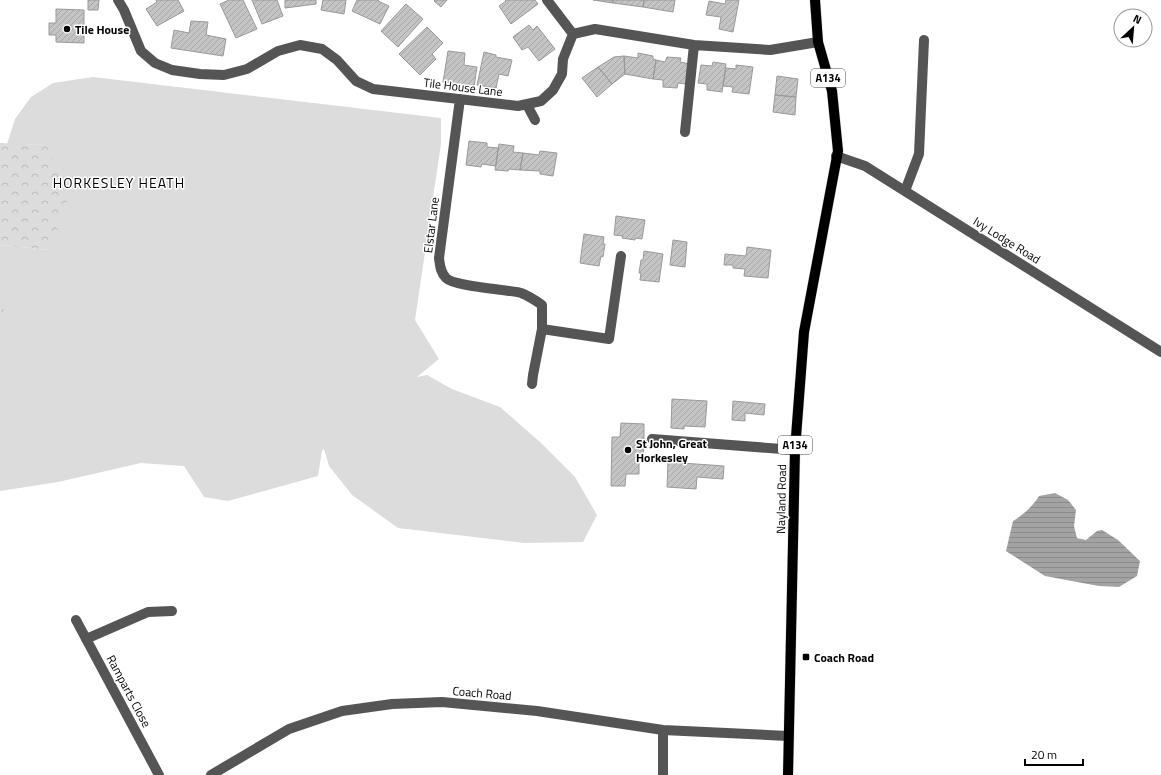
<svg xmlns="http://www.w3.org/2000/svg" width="1161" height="775" viewBox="0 0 1161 775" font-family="'Titillium Web',sans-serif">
<defs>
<pattern id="forest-crowns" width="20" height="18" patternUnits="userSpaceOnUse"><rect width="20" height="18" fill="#dcdcdc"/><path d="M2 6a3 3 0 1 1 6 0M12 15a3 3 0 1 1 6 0" fill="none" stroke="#bbb"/></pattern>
<pattern id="water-rules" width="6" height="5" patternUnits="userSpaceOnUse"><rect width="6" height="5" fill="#a3a3a3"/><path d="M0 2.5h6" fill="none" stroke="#8b8b8b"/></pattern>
<pattern id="building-hatch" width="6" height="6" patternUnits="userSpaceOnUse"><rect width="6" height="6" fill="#c4c4c4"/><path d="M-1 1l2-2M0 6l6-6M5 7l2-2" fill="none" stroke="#a7a7a7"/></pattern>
</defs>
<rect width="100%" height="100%" fill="#fff"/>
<!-- grass -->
<path fill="#dcdcdc" d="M93 77 441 118V144L415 320 439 359 417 377 427 375 452 389 500 407 540 442 575 477 597 515 583 542 524 543 398 528 352 495 329 466 324 449 322 451 318 476 228 501 204 497 184 466 141 463 58 482 0 491V245L50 250 46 145 7 144 15 119 31 97 53 83Z"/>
<!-- forest -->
<path fill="url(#forest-crowns)" d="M0 143 46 145 70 195 50 250 0 245Z
M0 299 9 324 0 327Z"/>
<!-- water -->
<path fill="url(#water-rules)" d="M1055 493 1068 500 1076 510 1074 526 1077 538 1086 540 1097 531 1102 530 1118 540 1140 561 1137 576 1119 587 1099 586 1077 582 1045 576 1006 551 1013 521C1022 516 1034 505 1039 496Z"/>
<!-- building -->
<path fill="url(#building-hatch)" stroke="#999" d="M88 0H99L98 10H88Z
M156 0H178L184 11 157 26 146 9 157 2Z
M229 0H243L257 29 236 38 220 4Z
M252 0H277L283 16 262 24Z
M285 0H316V4L285 8Z
M323 0H346L344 14 321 10Z
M357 0H379L378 1 389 6 380 24 352 11Z
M435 0H447L441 7 434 1Z
M505 0H535L538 4 511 24 499 6 506 1Z
M593 0H613V3Z
M613 0H644L643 7 613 3Z
M644 0H675L673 12 643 7Z
M726 0H739L733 32 719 29 721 17 706 15 709 1 725 4Z
M406 4 423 19 398 47 381 31Z
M56 9 84 10V43L56 42V35H49V23H56Z
M191 21 208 22 206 35 226 39 223 56 171 48 174 30 189 33Z
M529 25 533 30 537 26 555 49 539 61 528 47 522 50 513 37Z
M427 27 443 43 432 54 436 59 420 75 399 54Z
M448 51 465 53 464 65 477 67 474 87 443 82Z
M484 52 496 55V57L512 60 508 76 499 74 496 88 477 85Z
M638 53 653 56V59L656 60 653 79 625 74 624 56 638 58Z
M624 56 625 74 612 84 598 67 614 57Z
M667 57 681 58 680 62 690 64 686 84 678 83 677 88 663 87V80L653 79 656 60 665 62Z
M713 62 726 64 722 92 707 90V84L698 83 701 65 712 66Z
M736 65 753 67 749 94 732 92 733 87 723 86 726 68 736 69Z
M598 67 612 84 597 97 582 78Z
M777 76 798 79 796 97 775 95Z
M775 95 796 97 795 115 773 112Z
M469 141 487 143V147L498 148 496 166 482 164 481 167 466 165Z
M499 144 514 146 513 152 523 153 520 170 509 169 508 171 495 170Z
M540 151 557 153 553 176 540 174V171L520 170 523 153 539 155Z
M616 216 645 220 642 239 635 238V240L622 238 623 236 614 235Z
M584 234 604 237 603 244H605L603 257 601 256 599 266 580 263Z
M673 240 687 242 685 267 670 265Z
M747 247 771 250 768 278 744 276 745 269 733 268V265H724L725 254 746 256Z
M644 251 663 254 659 282 640 280 641 273H639L641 260H643Z
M672 399 707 401 705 427 684 426V429L671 428Z
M733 401 765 404 764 415 745 413V421L732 420Z
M621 423 644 424V439L646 440V443H644L643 457H639V474H626L625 486H611L612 437H620Z
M668 462 724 466 723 479 697 477 696 489 667 487Z"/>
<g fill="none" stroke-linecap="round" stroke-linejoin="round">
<!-- major casing -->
<g stroke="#dbdbdb" stroke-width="11">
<path id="major" d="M788 775 795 450 804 332 838 151 832 91 818 42 815 0"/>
</g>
<!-- minor -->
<path stroke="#555" stroke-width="10" d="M118 0 124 10 141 51 155 63 172 70 200 74 224 75 247 69 278 51 300 45 322 49 337 60 356 81 373 89 518 106 541 101 553 90 562 74 563 59 573 34 595 29 694 45 770 50 818 42
M547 0 573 34
M460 99 439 258C440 265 440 272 446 278 455 287 505 289 521 293 529 296 535 300 542 305V329L533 375 532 384
M527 105 535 120
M685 132 694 45
M836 156 865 166 1161 352
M905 191 919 154 924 40
M542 329 609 339 621 256
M652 439 795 450
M76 620 159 775
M86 639 148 612 172 611
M211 775 289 729 342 711 392 704 442 702 537 711 663 730 788 736
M663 775V730"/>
<!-- major -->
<use href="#major" stroke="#000" stroke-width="10"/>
</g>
<!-- markers -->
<g fill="#000" stroke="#fff" stroke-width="1.5">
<circle cx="67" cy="29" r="4"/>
<circle cx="628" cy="450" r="4"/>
<rect x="802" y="653" width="8" height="8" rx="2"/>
</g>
<g text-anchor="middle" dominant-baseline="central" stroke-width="3" stroke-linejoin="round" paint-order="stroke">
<!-- shield labels -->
<g fill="#fff" stroke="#4c4c4c" stroke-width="1">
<rect x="811" y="69" width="34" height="18" rx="3"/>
<rect x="778" y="436" width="34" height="18" rx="3"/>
</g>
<g font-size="11" font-weight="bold" fill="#000">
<text x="828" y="78">A134</text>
<text x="795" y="445">A134</text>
</g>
<!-- poi labels -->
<g font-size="12" font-weight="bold" fill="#000" stroke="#fff" text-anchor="start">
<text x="75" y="29">Tile House</text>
<text x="636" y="443">St John, Great<tspan x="636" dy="14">Horkesley</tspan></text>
<text x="814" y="657">Coach Road</text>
</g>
<!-- street labels -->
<g font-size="12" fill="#000" stroke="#fff">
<text transform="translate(463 87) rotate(7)">Tile House Lane</text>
<text transform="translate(431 225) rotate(-83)">Elstar Lane</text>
<text transform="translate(1007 240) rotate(32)">Ivy Lodge Road</text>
<text transform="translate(781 499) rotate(-89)">Nayland Road</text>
<text transform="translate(129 691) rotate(62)">Ramparts Close</text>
<text transform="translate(482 693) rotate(5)">Coach Road</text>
</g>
<!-- quarter labels -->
<g font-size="14" letter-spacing="1" fill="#000" stroke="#fff">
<text x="119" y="182">HORKESLEY HEATH</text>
</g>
</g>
<!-- north arrow -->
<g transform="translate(1133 28) rotate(26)"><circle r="19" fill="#ffffff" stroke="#999999"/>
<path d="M0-3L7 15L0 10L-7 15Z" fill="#000000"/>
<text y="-6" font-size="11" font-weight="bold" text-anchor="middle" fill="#000000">N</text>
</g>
<!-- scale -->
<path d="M1025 759v6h58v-6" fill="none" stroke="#000000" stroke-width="2"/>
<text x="1031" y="759" font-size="12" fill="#000000" stroke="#ffffff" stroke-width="3" paint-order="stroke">20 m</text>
</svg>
